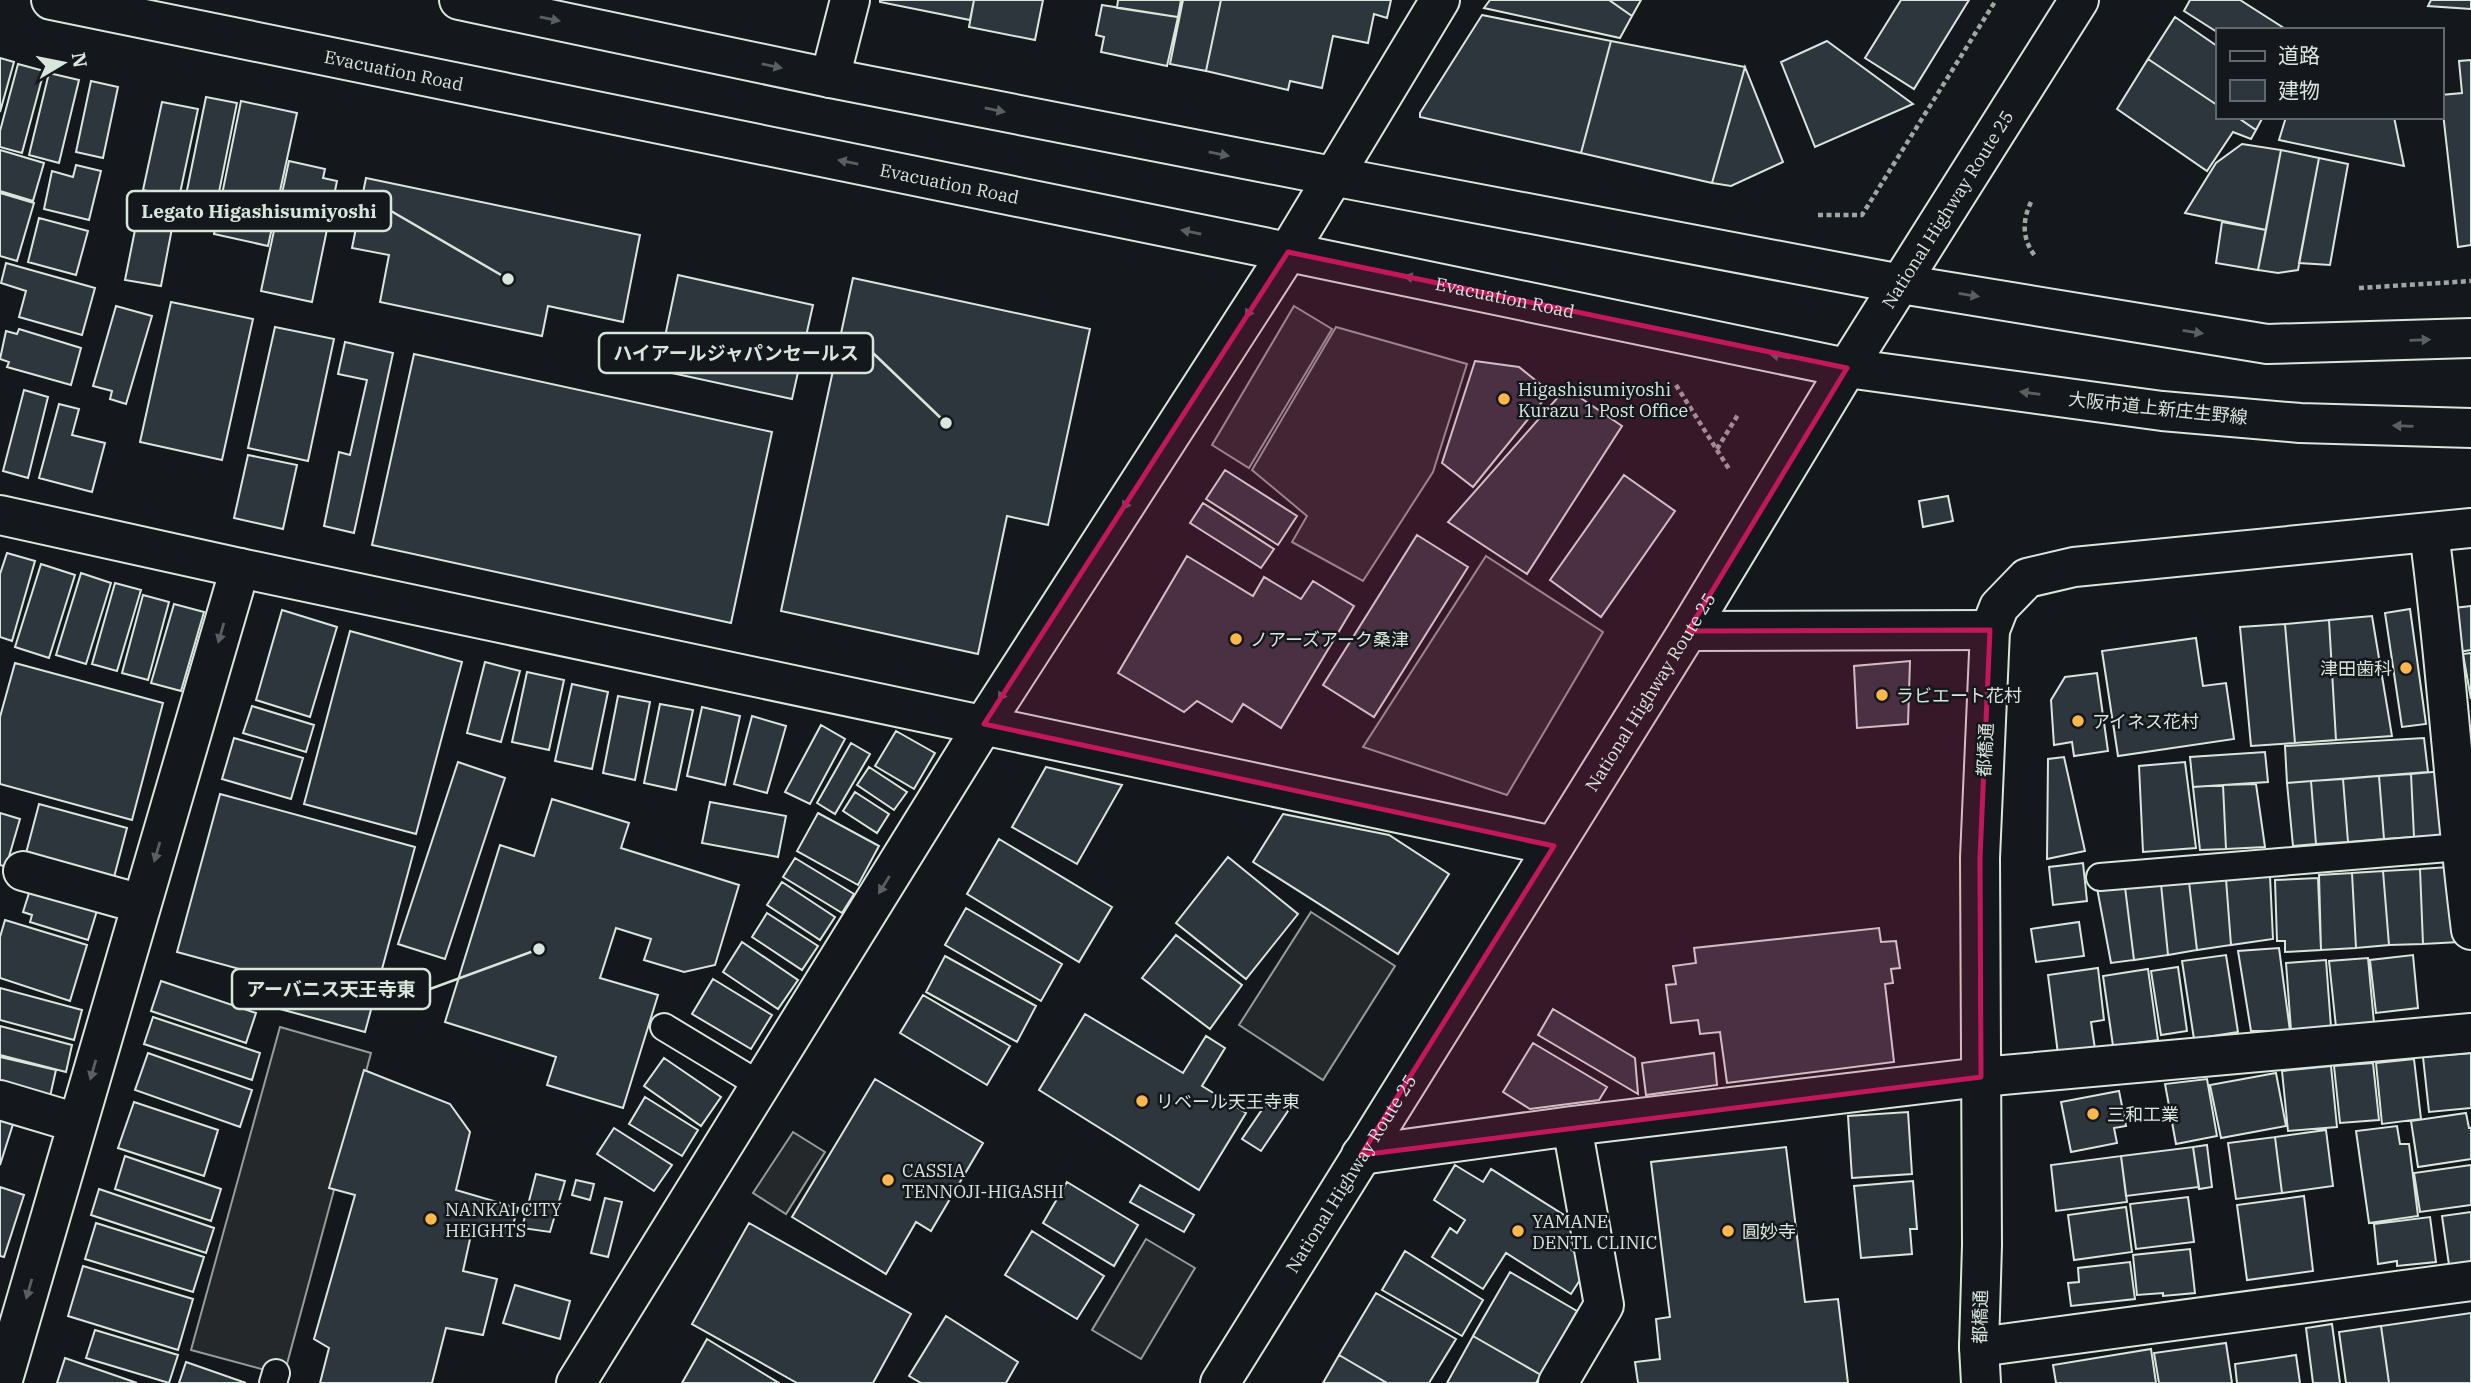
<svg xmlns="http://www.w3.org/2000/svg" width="2471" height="1383" viewBox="0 0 2471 1383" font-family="'IBM Plex Serif','Noto Sans JP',serif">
<rect width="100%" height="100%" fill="#14181c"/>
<!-- parking -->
<path fill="#24282b" stroke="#939e99" stroke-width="2" d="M1294 306 1332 329 1249 468 1212 445Z
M1336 327 1467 364 1433 472 1363 581 1292 542 1307 516 1252 470Z
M1486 556 1603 632 1507 795 1363 747Z
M1311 912 1395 966 1323 1080 1239 1025Z
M280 1027 371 1053 284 1375 191 1350Z
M793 1132 825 1152 786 1214 753 1193Z
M1146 1239 1195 1268 1141 1359 1092 1330Z"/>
<!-- building -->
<path fill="#2c363c" stroke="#d8e6dc" stroke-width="2" d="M880 0H974L970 20 880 2Z
M974 0H1043L1035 40 969 27Z
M1118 0H1181L1178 17 1117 8Z
M1183 0H1221L1206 71 1170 64Z
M1221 0H1391L1387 18 1374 14 1368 43 1333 36 1322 88 1290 81 1288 90 1206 71Z
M1490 0H1609L1632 16 1620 38 1484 8Z
M1609 0H1641L1632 16Z
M1901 0H1969L1914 89 1865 58Z
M2190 0H2240L2287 30H2217V32L2184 11Z
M2431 0H2471V9L2428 6Z
M1102 5 1178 17 1167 66 1101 52 1104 37 1096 35Z
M1482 15 1611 41 1581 153 1420 117V113Z
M2175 17 2217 46V105L2148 59Z
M1611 41 1745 67 1712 183 1581 153Z
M1827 41 1913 104 1815 147 1781 62Z
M0 58 14 62 0 112Z
M2148 59 2217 105V117H2237L2256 130 2251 139 2233 132 2207 171 2117 109Z
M2471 60V245L2458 247 2441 95 2462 93 2459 61Z
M18 64 44 71 22 153 0 147V131Z
M1745 67 1783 162 1731 186 1712 183Z
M49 73 79 80 59 163 29 155Z
M91 81 118 87 103 158 76 152Z
M206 97 237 103 216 207 185 200Z
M241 101 297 113 268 246 214 234Z
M162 102 198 109 179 198 143 190Z
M2237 117H2263L2256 130Z
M2286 117H2394L2404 166 2279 140Z
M2242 144 2281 150 2266 230 2185 213 2216 163Z
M0 150 44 163 33 201 0 191Z
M2281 150 2319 158 2298 270 2278 273 2258 270Z
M2319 158 2348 164 2330 265 2299 263Z
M289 161 325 169 323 178 337 181 312 302 261 291Z
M76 165 101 171 89 220 44 209 52 171 73 177Z
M366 178 640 235 623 322 548 306 542 336 380 302 389 255 352 248Z
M0 193 34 203 17 261 0 256Z
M142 195 177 202 161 286 125 280Z
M39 218 88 231 76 275 28 262Z
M2222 222 2266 230 2258 270 2216 263Z
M6 263 95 288 82 335 19 317 26 291 1 283Z
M678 275 813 305 792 399 658 370Z
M853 278 1090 329 1048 525 1007 516 978 654 781 611Z
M171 302 253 319 222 460 140 442Z
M116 306 152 316 126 404 110 399 112 391 93 386Z
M275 327 334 339 308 461 248 448Z
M19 329 81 348 71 385 7 367 9 362 0 359 6 331 17 334Z
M345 342 393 353 354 533 324 526 339 452 350 455 367 380 338 374Z
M414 354 772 432 731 623 372 545Z
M1475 361 1519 367 1550 392 1473 487 1442 463Z
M1566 388 1622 426 1527 574 1448 522Z
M24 390 48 397 28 478 3 471Z
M59 404 79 409 72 435 105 443 92 492 39 478Z
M248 455 297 465 283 529 234 518Z
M1225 470 1297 516 1278 545 1206 499Z
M1624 475 1675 511 1601 617 1550 580Z
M1948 496 1953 521 1923 527 1919 501Z
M1203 503 1274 549 1261 568 1190 523Z
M1417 535 1468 567 1374 717 1323 685Z
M7 553 35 561 12 641 0 637V574Z
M1187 556 1253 596 1264 577 1301 599 1313 581 1354 606 1281 728 1243 704 1232 722 1197 701 1184 712 1118 673Z
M41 564 75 575 49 658 15 647Z
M81 573 111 583 86 664 56 655Z
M115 583 141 590 117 671 92 664Z
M143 595 169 602 148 680 122 673Z
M174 604 204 612 181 691 151 683Z
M2471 606V650L2457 652 2454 608Z
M2410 609 2426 724 2402 727 2385 613Z
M282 610 337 627 310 717 256 700Z
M2372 616 2392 736 2336 740 2329 620Z
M2329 620 2336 740 2295 743 2285 624Z
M2285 624 2295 743 2251 746 2240 627Z
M350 631 462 662 416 834 304 804Z
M2196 638 2203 686 2226 683 2234 739 2118 756 2102 651Z
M2471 653V699L2463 654Z
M1910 661 1908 724 1857 728 1854 666Z
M485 662 520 671 501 742 467 733Z
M15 663 163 703 132 820 0 784V717Z
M527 672 564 680 549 750 512 742Z
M2097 673 2108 751 2074 756 2072 742 2054 745 2051 700 2065 677Z
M572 684 608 692 592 769 555 761Z
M618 696 650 702 635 780 603 773Z
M660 704 693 710 676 790 644 783Z
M252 706 314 725 306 752 243 733Z
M702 707 740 716 725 785 687 776Z
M752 716 786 726 767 793 734 784Z
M821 725 845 739 810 804 785 792Z
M896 731 935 753 914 789 875 766Z
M234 738 303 758 291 799 222 779Z
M2424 738 2428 772 2287 783 2285 746Z
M851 743 870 754 835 814 817 803Z
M2265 752 2268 782 2193 787 2190 757Z
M2064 757 2085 851 2047 859 2048 759Z
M458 762 505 778 445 959 398 944Z
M2185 762 2196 848 2143 852 2139 766Z
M869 767 907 792 894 810 857 785Z
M1046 767 1122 785 1077 864 1012 827Z
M2443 771 2449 835 2414 837 2411 774Z
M2411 774 2414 837 2384 839 2379 776Z
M2379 776 2384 839 2348 842 2343 779Z
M2343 779 2348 842 2316 844 2311 781Z
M2311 781 2316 844 2293 846 2287 783Z
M2256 784 2265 847 2226 849 2223 785Z
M2223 785 2226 849 2200 850 2193 787Z
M855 792 889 814 877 833 843 811Z
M220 794 415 847 365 1032 280 1009 287 982 177 952Z
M552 799 629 823 621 848 739 885 715 965 684 972 644 960 651 939 616 928 600 978 658 995 623 1108 547 1085 556 1057 445 1022 500 845 534 856Z
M710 802 786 816 778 857 702 843Z
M39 804 127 828 113 881 25 857Z
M0 813 20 819 6 867 0 865Z
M818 813 879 846 858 885 797 851Z
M1283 814 1389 835 1449 874 1398 954 1253 862Z
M999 839 1112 907 1079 962 967 894Z
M1228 857 1298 914 1246 979 1176 923Z
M795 858 854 894 842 913 783 877Z
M2083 863 2087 901 2053 905 2049 867Z
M2449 867 2459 942 2423 944 2420 869Z
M2420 869 2423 944 2389 945 2383 871Z
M2383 871 2389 945 2356 948 2352 873Z
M2352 873 2356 948 2321 950 2319 875Z
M2270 876 2273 939 2231 945 2226 879Z
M2318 878 2321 950 2285 952V941H2277L2275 880Z
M2226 879 2231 945 2197 950 2189 882Z
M782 882 835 917 820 940 767 905Z
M2189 882 2197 950 2168 955 2161 884Z
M2161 884 2168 955 2134 960 2125 887Z
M2125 887 2134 960 2111 963 2097 888Z
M30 890 99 904 88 940 30 922 32 915 23 912Z
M966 908 1062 964 1041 1001 945 945Z
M767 913 818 946 802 970 752 937Z
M5 920 87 945 70 1001 0 978V937Z
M2079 922 2084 956 2036 962 2031 929Z
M1879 928 1881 942 1896 941 1900 968 1891 969 1893 983 1885 984 1894 1062 1727 1083 1720 1032 1700 1034 1698 1020 1671 1023 1666 985 1676 984 1673 966 1696 963 1694 948Z
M1176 935 1242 985 1210 1029 1142 978Z
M742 942 798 980 778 1009 723 972Z
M2279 948 2290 1031H2251L2238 951Z
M2226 955 2238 1032 2194 1039 2182 961Z
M2413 955 2418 1008 2376 1013 2370 960Z
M945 956 1036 1006 1017 1042 926 992Z
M2368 958 2374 1023 2336 1027 2329 961Z
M2326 960 2331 1027 2291 1030 2286 963Z
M2178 967 2187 1031 2161 1035 2151 971Z
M2098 968 2104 1020 2091 1022 2095 1049 2058 1054 2048 975Z
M2148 969 2158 1040 2113 1046 2103 976Z
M713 979 772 1015 751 1049 692 1014Z
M161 981 256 1013 246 1043 151 1011Z
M0 988 82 1010 74 1040 0 1020Z
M923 995 1010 1046 987 1085 900 1033Z
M1553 1009 1635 1058 1638 1094 1538 1035Z
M1085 1014 1183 1073 1206 1036 1225 1048 1202 1086 1246 1113 1199 1190 1039 1090Z
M153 1017 260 1053 252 1080 144 1044Z
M0 1026 72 1045 66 1072 0 1055Z
M1533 1043 1607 1087 1599 1100 1530 1109 1503 1092Z
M148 1053 252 1090 240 1127 135 1090Z
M1714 1053 1717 1085 1646 1095 1642 1063Z
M2471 1053V1108L2429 1112 2423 1057Z
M0 1057 56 1070 49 1101 0 1086Z
M664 1058 721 1097 701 1126 644 1086Z
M2414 1059 2421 1119 2382 1124 2376 1063Z
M2373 1063 2379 1120 2340 1123 2334 1066Z
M2331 1066 2337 1127 2288 1131 2282 1071Z
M364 1070 450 1104 470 1132 456 1190 518 1208 509 1238 472 1230 463 1271 497 1279 483 1335 446 1328 432 1383H320L329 1348 314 1339 355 1195 329 1188Z
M2276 1073 2286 1126 2221 1138 2210 1085Z
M875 1079 983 1143 931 1231 916 1222 886 1274 792 1217Z
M2207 1079 2217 1136 2176 1144 2165 1084Z
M2119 1091 2126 1126 2114 1128 2117 1143 2071 1152 2061 1102Z
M1272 1095 1290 1108 1261 1151 1242 1139Z
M645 1097 698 1130 682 1156 629 1124Z
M134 1102 218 1130 204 1176 118 1148Z
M1908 1112 1912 1174 1852 1178 1848 1116Z
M2466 1113 2469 1128H2471V1159L2418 1167 2411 1121Z
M0 1116 14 1121 0 1165Z
M2397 1126 2400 1144H2409L2418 1216 2369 1223 2356 1131Z
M614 1128 672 1165 654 1191 597 1154Z
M2326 1130 2333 1186 2282 1193 2275 1137Z
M2275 1137 2282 1193 2236 1199 2228 1143Z
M2207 1145 2212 1187 2199 1189 2193 1147Z
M1786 1147 1805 1302 1838 1299 1848 1383H1638L1635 1362 1660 1359 1656 1319 1670 1317 1651 1162Z
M2193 1147 2199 1187 2126 1196 2121 1156Z
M125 1156 221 1189 211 1221 115 1189Z
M2121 1156 2127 1202 2056 1211 2051 1165Z
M1455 1165 1483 1182 1491 1169 1580 1225 1567 1247 1591 1263 1571 1294 1506 1253 1483 1289 1432 1257 1450 1228 1457 1233 1465 1220 1434 1200Z
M2471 1165V1205L2420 1212 2414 1173Z
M536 1174 565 1181 550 1232 522 1228Z
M576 1180 594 1184 590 1200 572 1195Z
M1913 1181 1917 1229H1910L1912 1254 1861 1258 1854 1186Z
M1067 1182 1138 1225 1114 1266 1043 1223Z
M1140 1185 1194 1215 1184 1232 1130 1202Z
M0 1187 24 1195 4 1257 0 1256Z
M99 1189 214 1228 206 1253 91 1215Z
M2304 1196 2313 1271 2247 1280 2237 1205Z
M2188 1197 2194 1242 2136 1249 2130 1204Z
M605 1198 622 1202 608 1257 591 1253Z
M2126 1207 2132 1252 2074 1260 2068 1215Z
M2471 1212V1262L2449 1265 2442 1216Z
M2430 1217 2436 1262 2397 1266V1261L2378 1264 2374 1224Z
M96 1223 204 1257 193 1292 85 1259Z
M749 1223 911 1314 873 1383H797L692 1324Z
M1032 1231 1104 1276 1077 1319 1005 1275Z
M2190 1249 2195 1293 2163 1296V1293L2137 1295 2133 1255Z
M1405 1251 1483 1300 1462 1336 1382 1290Z
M2130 1262 2135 1299 2071 1306 2068 1283 2079 1282 2078 1268Z
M83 1266 193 1299 178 1350 68 1316Z
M1510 1272 1577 1311 1541 1375 1473 1336Z
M515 1285 570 1301 560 1339 503 1323Z
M1376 1293 1456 1339 1429 1383H1387L1339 1355Z
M2471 1313V1383H2389L2381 1326Z
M946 1316 1018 1362 1006 1383H921L909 1376Z
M2332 1324 2340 1383H2313L2306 1328Z
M2381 1326 2389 1383H2346L2339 1332Z
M95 1330 178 1355 169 1383 86 1358Z
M1473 1336 1541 1375 1536 1383H1447Z
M707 1339 779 1383H682Z
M2226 1343 2232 1383H2159L2154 1353Z
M2151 1349 2156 1383H2056L2053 1365Z
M1339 1355 1387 1383H1323Z
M2296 1355 2300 1383H2237L2235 1364Z
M65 1358 137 1383H57Z
M186 1362 246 1383H179Z"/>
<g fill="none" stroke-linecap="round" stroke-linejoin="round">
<!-- lane casing -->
<g stroke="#d8e6dc" stroke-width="30">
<path id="lane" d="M2100 877 2460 847
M664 1027 760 1085
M273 1383 276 1373"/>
</g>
<!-- street casing -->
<g stroke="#d8e6dc" stroke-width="42">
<path id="street" d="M830 78 850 0
M2429 533C2447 665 2454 798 2471 930
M1688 631 1990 630
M23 871 141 904
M0 1100 77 1123
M1361 1155 1572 1126 1981 1077 2471 1033
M1979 1347 2471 1281
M2 1383 240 568
M576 1383 984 724 1288 252 1440 0
M1558 1383 1604 1305 1572 1126"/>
</g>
<!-- secondary casing -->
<g stroke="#d8e6dc" stroke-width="42">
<path id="secondary" d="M0 515 240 568 1554 846
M1981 1383 1979 1347 1982 1245 1980 858 1990 630 1999 607 2027 578 2074 567 2471 528"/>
</g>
<!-- primary casing -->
<g stroke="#d8e6dc" stroke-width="42">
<g id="primary">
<path id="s1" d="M51 0 1288 252 1847 368 2162 411 2300 423 2471 428"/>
<path d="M459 0 830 78 1332 176 1901 284 2267 344 2471 338"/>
</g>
</g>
<!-- highway casing -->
<g stroke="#d8e6dc" stroke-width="42">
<g id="highway">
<path id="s2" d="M1220 1383 1688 631 1847 368 2079 0"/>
</g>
</g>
<!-- path -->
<path stroke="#9da8a2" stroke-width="4.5" stroke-dasharray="5 3.5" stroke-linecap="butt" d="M2031 202C2022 221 2022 239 2035 256
M1818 215H1862L1996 0
M2359 288 2471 281
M1676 385 1729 469
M1717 449 1739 413"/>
<!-- lane -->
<use href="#lane" stroke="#14181c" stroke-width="26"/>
<!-- street -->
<use href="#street" stroke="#14181c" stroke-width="38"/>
<!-- secondary -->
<use href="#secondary" stroke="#14181c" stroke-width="38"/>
<!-- primary -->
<use href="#primary" stroke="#14181c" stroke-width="38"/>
<!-- highway -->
<use href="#highway" stroke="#14181c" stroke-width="38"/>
</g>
<!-- one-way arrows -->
<defs><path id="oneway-solid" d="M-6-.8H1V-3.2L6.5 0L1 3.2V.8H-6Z" transform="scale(1.75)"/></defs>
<g fill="#59605f">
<use href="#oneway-solid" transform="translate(550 19) rotate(12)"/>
<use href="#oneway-solid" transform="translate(772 66) rotate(12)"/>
<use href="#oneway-solid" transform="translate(995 110) rotate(11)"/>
<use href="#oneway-solid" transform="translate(1219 154) rotate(11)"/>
<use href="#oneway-solid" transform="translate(848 162) rotate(-168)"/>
<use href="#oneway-solid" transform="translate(1191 232) rotate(-168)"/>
<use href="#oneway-solid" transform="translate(1414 278) rotate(-168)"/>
<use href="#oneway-solid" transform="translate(1969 295) rotate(9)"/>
<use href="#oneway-solid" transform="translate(1251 309) rotate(123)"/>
<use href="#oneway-solid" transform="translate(2193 332) rotate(9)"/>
<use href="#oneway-solid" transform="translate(2420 340) rotate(-2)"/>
<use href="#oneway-solid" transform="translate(1780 356) rotate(-169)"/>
<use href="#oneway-solid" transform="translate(2030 393) rotate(-172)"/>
<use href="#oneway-solid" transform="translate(2403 426) rotate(-178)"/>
<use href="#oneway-solid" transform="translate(1128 501) rotate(123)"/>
<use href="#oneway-solid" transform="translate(221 633) rotate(106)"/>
<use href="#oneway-solid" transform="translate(1004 692) rotate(123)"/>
<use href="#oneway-solid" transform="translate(157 852) rotate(106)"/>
<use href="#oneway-solid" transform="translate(884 885) rotate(122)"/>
<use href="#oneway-solid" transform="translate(93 1070) rotate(106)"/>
<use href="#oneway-solid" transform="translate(29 1289) rotate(106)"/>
</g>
<!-- marked area -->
<path fill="#c2185b" fill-opacity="0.2" stroke="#c2185b" stroke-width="5" stroke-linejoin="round" d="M1288 252 1847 368 1688 631 1990 630 1980 858 1981 1077 1361 1155 1554 846 984 724Z"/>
<!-- markers -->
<g fill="#ffb74d" stroke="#14181c" stroke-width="2.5">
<circle cx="1504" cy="399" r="7"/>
<circle cx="1236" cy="639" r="7"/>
<circle cx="2406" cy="668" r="7"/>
<circle cx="1882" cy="695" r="7"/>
<circle cx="2078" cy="721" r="7"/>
<circle cx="1142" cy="1101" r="7"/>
<circle cx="2093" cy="1114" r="7"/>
<circle cx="888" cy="1180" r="7"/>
<circle cx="431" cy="1219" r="7"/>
<circle cx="1518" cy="1231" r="7"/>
<circle cx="1728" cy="1231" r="7"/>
</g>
<g text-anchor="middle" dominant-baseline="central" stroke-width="5" stroke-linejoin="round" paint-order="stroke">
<!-- street labels -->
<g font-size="18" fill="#d8e6dc" stroke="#14181c">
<text stroke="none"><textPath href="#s1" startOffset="350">Evacuation Road</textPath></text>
<text stroke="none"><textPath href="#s1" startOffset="917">Evacuation Road</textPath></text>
<text stroke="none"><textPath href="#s2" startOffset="1381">National Highway Route 25</textPath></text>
<text stroke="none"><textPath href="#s1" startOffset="1484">Evacuation Road</textPath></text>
<text transform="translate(2158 408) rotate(6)">大阪市道上新庄生野線</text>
<text stroke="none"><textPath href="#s2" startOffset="814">National Highway Route 25</textPath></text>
<text transform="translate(1985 750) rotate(-87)">都橋通</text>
<text stroke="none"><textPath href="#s2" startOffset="247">National Highway Route 25</textPath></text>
<text transform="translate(1980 1317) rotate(-89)">都橋通</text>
</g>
<!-- poi labels -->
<g font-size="18" fill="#d8e6dc" stroke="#14181c" text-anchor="start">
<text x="1518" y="389">Higashisumiyoshi<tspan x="1518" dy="21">Kurazu 1 Post Office</tspan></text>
<text x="1250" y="639">ノアーズアーク桑津</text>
<text x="2392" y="668" text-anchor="end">津田歯科</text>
<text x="1896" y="695">ラビエート花村</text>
<text x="2092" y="721">アイネス花村</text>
<text x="1156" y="1101">リベール天王寺東</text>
<text x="2107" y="1114">三和工業</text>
<text x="902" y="1170">CASSIA<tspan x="902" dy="21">TENNOJI-HIGASHI</tspan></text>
<text x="445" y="1209">NANKAI CITY<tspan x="445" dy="21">HEIGHTS</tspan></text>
<text x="1532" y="1221">YAMANE<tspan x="1532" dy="21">DENTL CLINIC</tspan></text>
<text x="1742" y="1231">圓妙寺</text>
</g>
</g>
<!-- callouts -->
<path fill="none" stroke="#d8e6dc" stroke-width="2.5" d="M508 279L391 211M946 423L873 353M539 949L430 989"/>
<g fill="#d8e6dc" stroke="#14181c" stroke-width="2.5">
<circle cx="508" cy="279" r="7"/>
<circle cx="946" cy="423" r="7"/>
<circle cx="539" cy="949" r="7"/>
</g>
<g fill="#14181c" stroke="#d8e6dc" stroke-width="2.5">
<rect x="127" y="191" width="264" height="40" rx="7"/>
<rect x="599" y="333" width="274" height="40" rx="7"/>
<rect x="232" y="969" width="198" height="40" rx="7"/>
</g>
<g font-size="19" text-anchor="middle" font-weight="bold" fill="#d8e6dc">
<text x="259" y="218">Legato Higashisumiyoshi</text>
<text x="736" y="360">ハイアールジャパンセールス</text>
<text x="331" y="996">アーバニス天王寺東</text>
</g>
<!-- legend -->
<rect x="2216" y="28" width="228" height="91" fill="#14181c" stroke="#626a69" stroke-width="2"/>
<rect x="2230" y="51" width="35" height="10" fill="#14181c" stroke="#626a69" stroke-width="2"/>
<text x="2278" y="63" font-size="21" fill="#d8e6dc">道路</text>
<rect x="2230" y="80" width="35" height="21" fill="#2c363c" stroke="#626a69" stroke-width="2"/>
<text x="2278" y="98" font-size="21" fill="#d8e6dc">建物</text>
<!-- north arrow -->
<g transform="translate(63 63) rotate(80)" stroke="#14181c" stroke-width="5" paint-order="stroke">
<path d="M0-5L12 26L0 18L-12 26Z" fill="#d8e6dc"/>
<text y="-10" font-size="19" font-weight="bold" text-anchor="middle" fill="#d8e6dc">N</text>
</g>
</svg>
